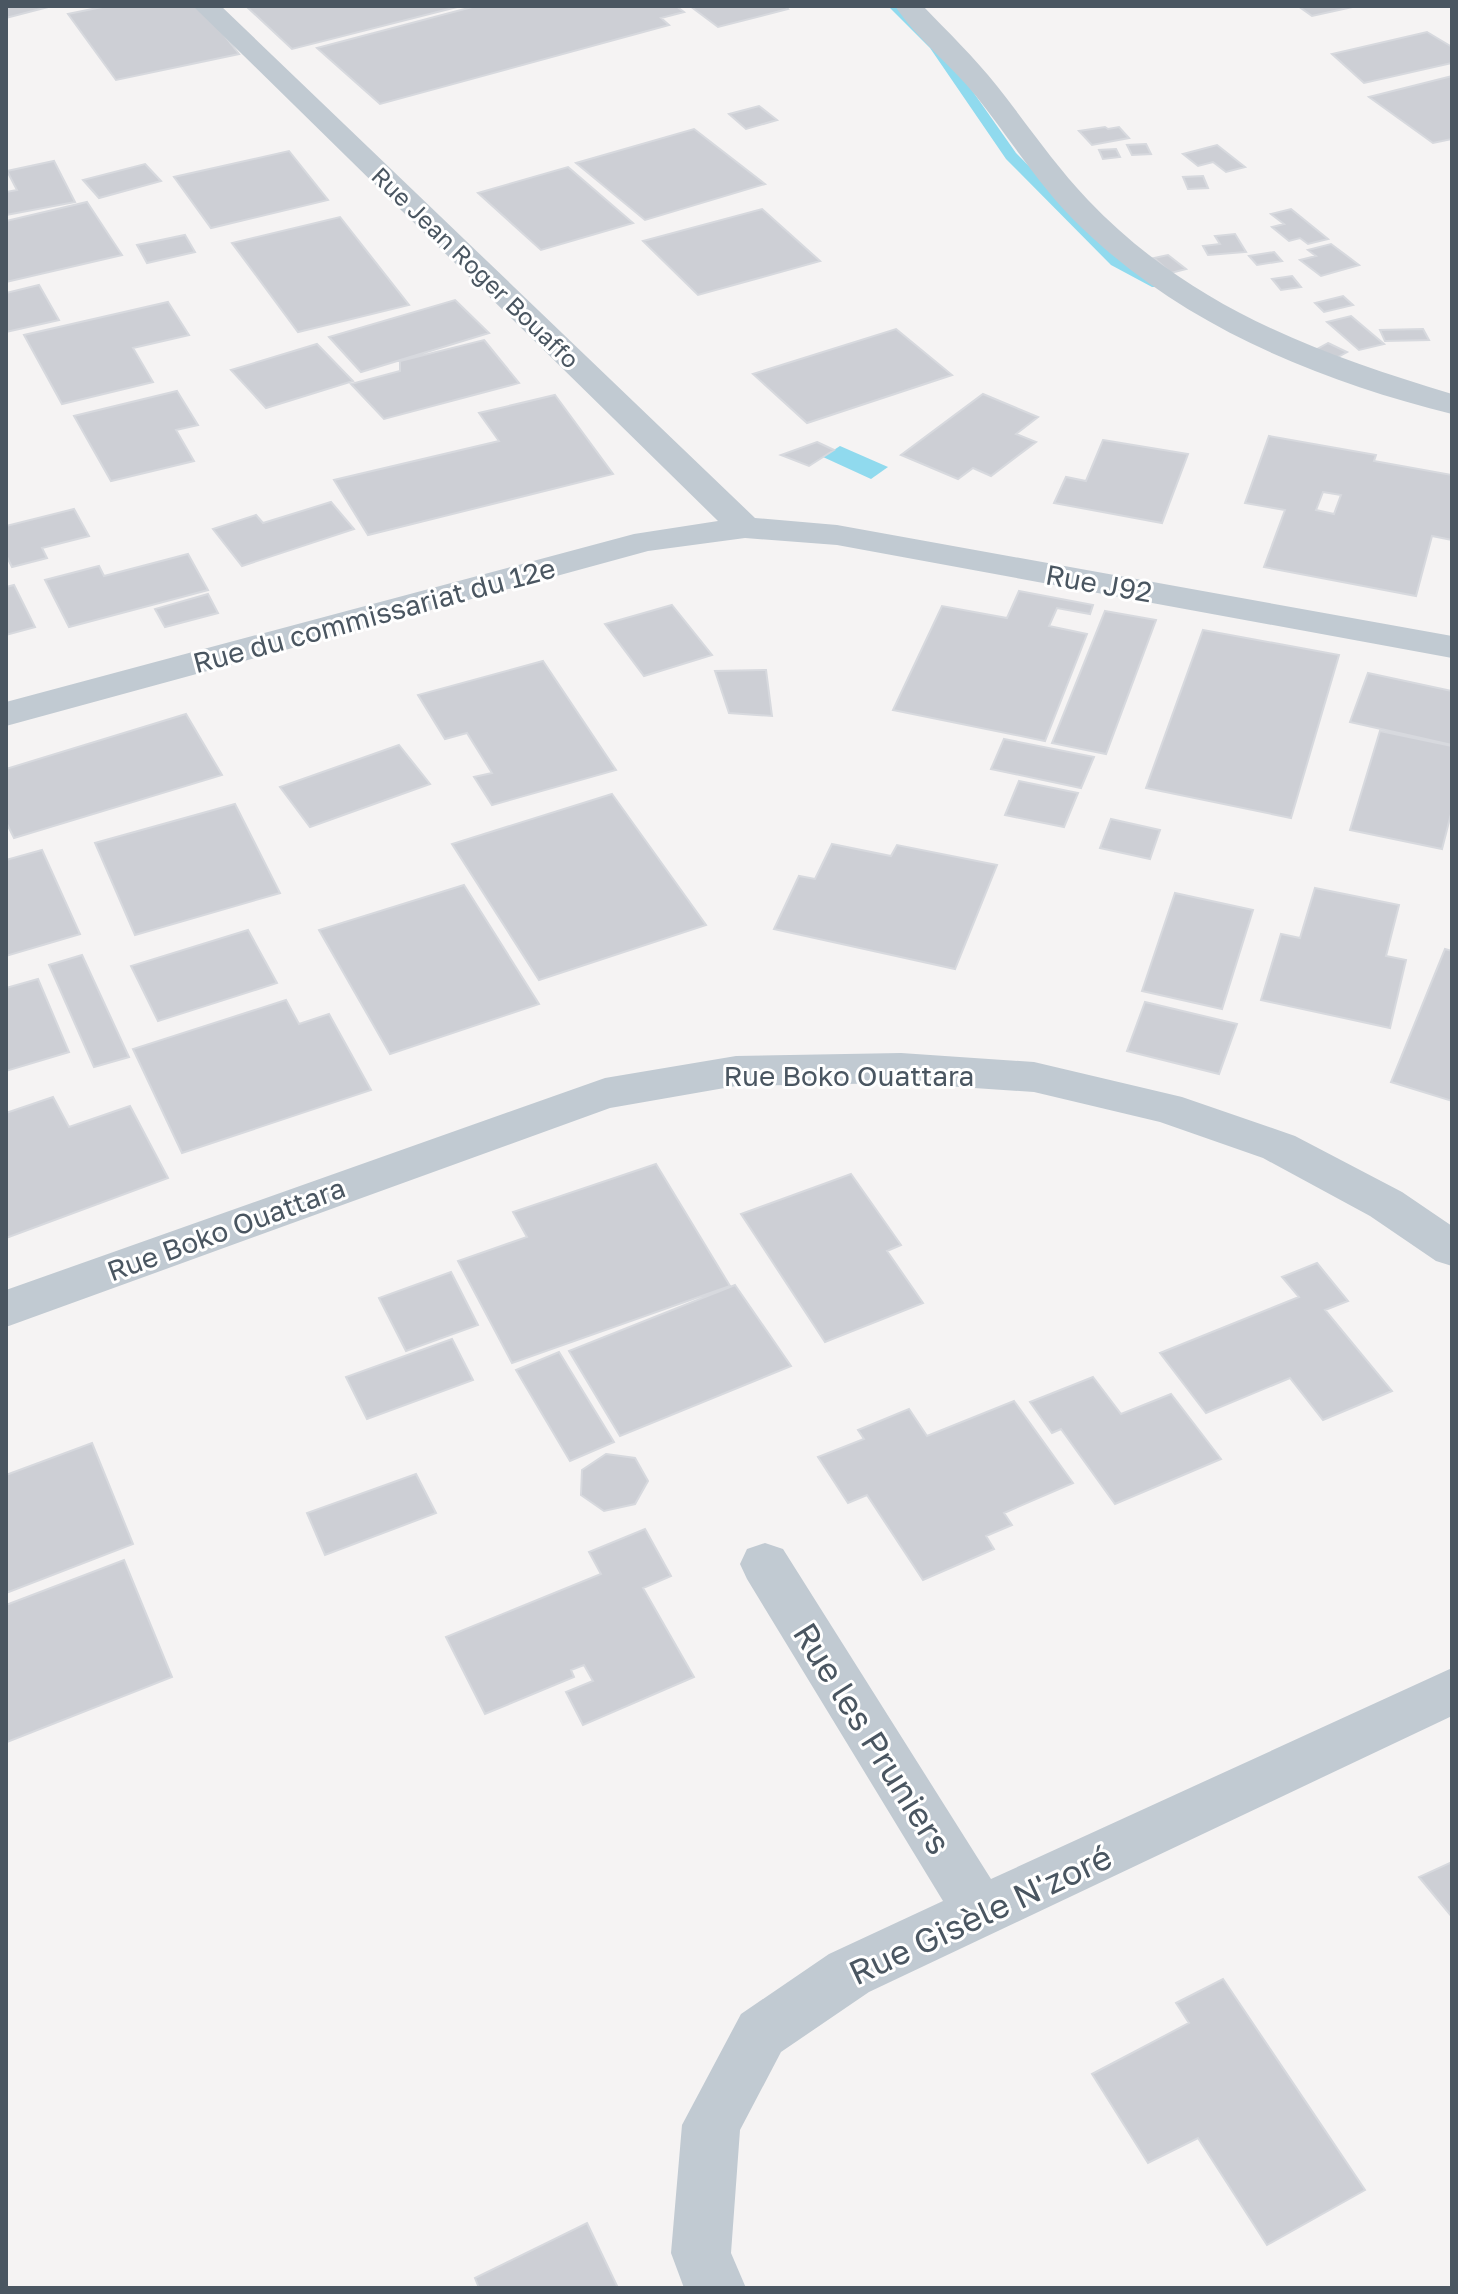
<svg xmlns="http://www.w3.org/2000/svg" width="1458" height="2294" viewBox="0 0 1458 2294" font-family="'Golos Text',sans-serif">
<rect width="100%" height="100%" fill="#f5f3f3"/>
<!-- water -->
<path fill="#90daee" d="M840 446 888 467 871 479 823 457Z"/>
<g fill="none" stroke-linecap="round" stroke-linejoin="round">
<!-- stream -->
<path fill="#90daee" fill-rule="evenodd" d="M888 6H901L938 42 1016 153 1121 259 1162 281V287H1152L1111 265 1006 159 930 48Z"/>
</g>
<!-- building -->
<path fill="#cdcfd5" stroke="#d7d9de" stroke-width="2" fill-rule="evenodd" d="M6 6H52L6 18Z
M107 6H201L239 54 116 80 68 14Z
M246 6H461L292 49Z
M476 6H676L684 12 661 18 669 25 380 104 317 48Z
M690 6H785L788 9 718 27Z
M1298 6H1357L1312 16Z
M1427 32 1452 47V63L1364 83 1332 54Z
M1452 76V139L1433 143 1369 97Z
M759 106 777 120 746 129 729 114Z
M1105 127 1108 129 1119 127 1129 138 1092 145 1079 131Z
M694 129 765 184 645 220 576 163Z
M1146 144 1151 154 1132 155 1127 145Z
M1217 145 1245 167 1226 172 1213 162 1198 166 1183 154Z
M1116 149 1120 157 1103 159 1099 150Z
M289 151 328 200 211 228 174 177Z
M54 161 75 202 6 215V192L17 190 7 171Z
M145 164 161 181 99 198 83 180Z
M568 167 633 223 541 250 478 193Z
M1203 176 1208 188 1188 189 1183 177Z
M87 202 122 255 6 282V221Z
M762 209 820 261 698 295 643 241Z
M1291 209 1328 239 1308 244 1300 238 1289 241 1272 227 1284 224 1271 214Z
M340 217 409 305 298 332 232 243Z
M1235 234 1246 252 1208 255 1203 246 1220 244 1215 236Z
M185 235 195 252 147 263 137 245Z
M1331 244 1359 265 1321 276 1300 260 1316 256 1308 250Z
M1274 252 1282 261 1257 265 1249 256Z
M1168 255 1186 269 1171 273 1154 258Z
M1292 276 1301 287 1281 290 1272 279Z
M39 285 59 320 6 332V293Z
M1343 296 1353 305 1324 312 1315 303Z
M455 300 489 333 361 372 329 337Z
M168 302 189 335 133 348 153 382 62 404 24 335Z
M1351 316 1384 344 1359 350 1327 322Z
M896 329 952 375 807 423 753 374Z
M1423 329 1429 340 1385 341 1380 330Z
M484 340 519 383 384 419 351 384 400 371V361Z
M1328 343 1347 352 1329 362 1310 353Z
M317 344 353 381 266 408 231 370Z
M177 391 198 425 176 430 194 461 111 481 74 416Z
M983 394 1038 417 1016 434 1036 442 991 476 973 468 958 479 901 455Z
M555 395 613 474 368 535 334 480 499 441 479 413Z
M1269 436 1376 455 1374 461 1452 475V540L1432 536 1416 596 1264 567 1285 510 1245 503ZM1323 492 1341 495 1334 514 1316 510Z
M1103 440 1188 454 1162 523 1054 503 1066 477 1086 481Z
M817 442 834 450 809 466 781 455Z
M331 502 354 529 242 566 213 529 256 515 263 523Z
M74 509 89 536 42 548 47 558 12 567 6 555V526Z
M188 554 208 590 69 627 45 580 99 566 104 576Z
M14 585 35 627 6 635V587Z
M1019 591 1093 605 1090 614 1057 608 1049 626 1087 634 1045 741 893 710 942 606 1007 618Z
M208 594 218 613 165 627 155 609Z
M672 605 712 655 644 676 605 624Z
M1105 611 1156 620 1106 754 1052 743Z
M1203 630 1339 655 1291 818 1146 788Z
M543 661 616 770 492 805 474 777 492 773 467 733 445 739 418 695Z
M766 670 772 716 729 713 715 671Z
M1368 673 1452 691V745L1350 722Z
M186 714 222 775 14 838 6 822V769Z
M1380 731 1452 746V810L1442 849 1350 830Z
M1004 739 1094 757 1081 788 991 769Z
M399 745 430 784 310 827 280 787Z
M1019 781 1078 793 1064 827 1005 815Z
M612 794 706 925 539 980 452 844Z
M235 804 280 893 135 935 95 843Z
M1111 819 1160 830 1150 859 1100 848Z
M832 844 891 856 897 845 997 865 955 969 774 929 799 876 815 879Z
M42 850 80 934 6 956V860Z
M464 885 539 1004 390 1054 319 930Z
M1315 888 1399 905 1386 956 1406 960 1390 1028 1261 1000 1281 934 1300 938Z
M1175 893 1253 910 1222 1009 1142 991Z
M248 930 277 983 158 1021 131 966Z
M1445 949 1452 951V1101L1391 1082Z
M82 955 129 1057 94 1067 49 965Z
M38 979 69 1052 6 1071V988Z
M286 1000 299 1024 329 1014 371 1090 182 1153 133 1049Z
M1145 1002 1237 1024 1219 1074 1127 1051Z
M53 1097 69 1127 130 1106 168 1178 6 1238V1113Z
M656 1164 730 1286 512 1363 458 1261 527 1237 513 1212Z
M851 1174 901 1245 887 1251 923 1303 825 1342 741 1214Z
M1317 1263 1348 1301 1325 1310 1392 1391 1323 1420 1290 1378 1206 1413 1160 1353 1299 1297 1282 1277Z
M451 1272 478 1325 406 1351 379 1298Z
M735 1285 791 1366 620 1436 569 1351Z
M452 1339 473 1380 367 1419 346 1377Z
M559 1352 614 1442 570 1461 516 1370Z
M1093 1377 1121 1414 1171 1394 1221 1459 1115 1504 1061 1429 1052 1433 1030 1402Z
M1014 1401 1073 1483 1004 1513 1012 1525 986 1536 994 1549 923 1580 867 1495 848 1503 818 1457 864 1439 858 1430 909 1409 927 1436Z
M92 1443 133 1544 6 1593V1475Z
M606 1454 635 1458 648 1481 635 1504 604 1511 581 1495 582 1470Z
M416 1474 436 1513 325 1555 307 1513Z
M645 1529 671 1576 643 1588 694 1677 583 1725 566 1692 593 1681 584 1665 571 1670 574 1677 485 1714 446 1637 601 1574 589 1552Z
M124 1560 172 1677 7 1742 6 1605Z
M1452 1862V1917L1419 1877Z
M1223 1979 1365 2190 1267 2245 1198 2138 1148 2163 1092 2074 1189 2023 1176 2003Z
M587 2223 618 2288H479L475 2278Z"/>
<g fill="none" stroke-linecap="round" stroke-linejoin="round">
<!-- street -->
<path fill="#c1cad2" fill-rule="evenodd" d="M193 6H221L755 518 837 525 1452 636V658L837 545 745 538 648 551 6 726V702L634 534 718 521Z
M895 6H923C948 32 974 57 997 86 1027 124 1054 164 1088 200 1189 306 1315 353 1452 394V414C1317 380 1184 326 1082 228 1041 189 1011 140 976 96 951 65 917 39 895 6Z
M901 1053 1034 1062 1182 1097 1295 1136 1402 1192 1452 1226V1266L1436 1261 1370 1216 1263 1158 1160 1122 1034 1092 901 1083 736 1086 610 1108 6 1327V1290L605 1078 736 1056Z
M765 1543 783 1549 991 1879 1452 1668V1716L869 1992 781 2052 740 2130 731 2253 746 2288H684L671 2253 682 2125 741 2014 829 1954 943 1901 747 1579 740 1564 747 1549Z"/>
</g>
<g text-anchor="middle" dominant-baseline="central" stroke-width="6" stroke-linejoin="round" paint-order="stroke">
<!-- far-street labels -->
<g font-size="24" fill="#4a5661" stroke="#fff">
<text transform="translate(476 267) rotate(44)">Rue Jean Roger Bouaffo</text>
</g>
<!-- street labels -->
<g font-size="28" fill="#4a5661" stroke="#fff">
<text transform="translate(1099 583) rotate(10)">Rue J92</text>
<text transform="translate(374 615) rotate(-15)">Rue du commissariat du 12e</text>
<text x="849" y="1075">Rue Boko Ouattara</text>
<text transform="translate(226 1229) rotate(-20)">Rue Boko Ouattara</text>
</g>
<!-- near-street labels -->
<g font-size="34" fill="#4a5661" stroke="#fff">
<text transform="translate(873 1738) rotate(58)">Rue les Pruniers</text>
<text transform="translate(980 1914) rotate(-25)">Rue Gisèle N'zoré</text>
</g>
</g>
<!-- border -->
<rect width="1458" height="2294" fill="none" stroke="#4a5661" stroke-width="16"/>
</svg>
